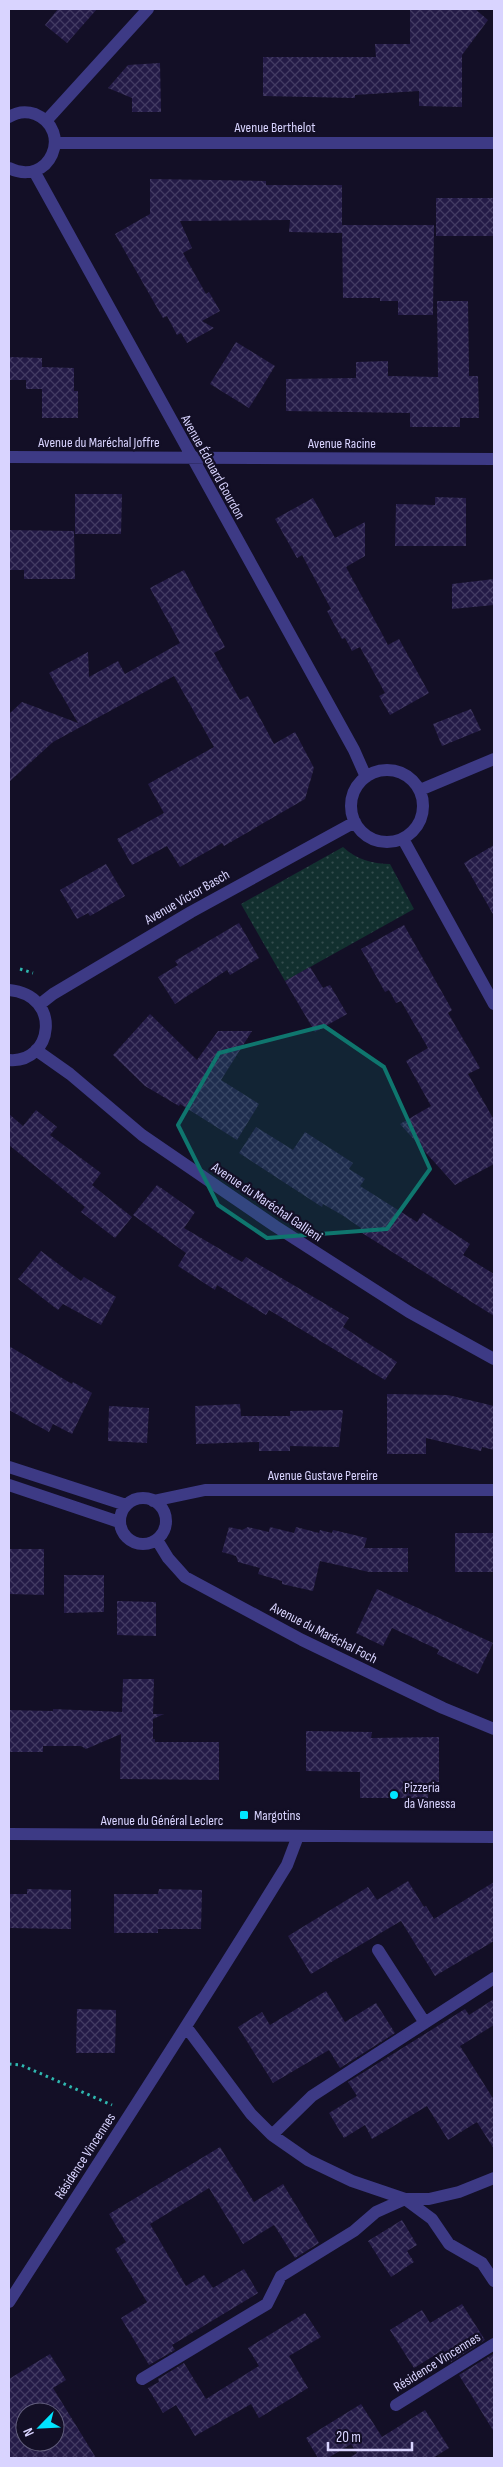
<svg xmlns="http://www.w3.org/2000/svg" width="503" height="2467" viewBox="0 0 503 2467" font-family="'Sofia Sans Condensed',sans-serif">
<defs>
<pattern id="grass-dots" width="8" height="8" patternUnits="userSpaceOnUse" patternTransform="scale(1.25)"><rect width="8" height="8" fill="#12302f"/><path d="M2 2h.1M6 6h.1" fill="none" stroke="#344d4e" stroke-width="1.8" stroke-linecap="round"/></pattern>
<pattern id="building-cross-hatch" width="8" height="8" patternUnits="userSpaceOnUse" patternTransform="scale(1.25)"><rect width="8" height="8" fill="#241b47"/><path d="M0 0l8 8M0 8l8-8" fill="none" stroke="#433b63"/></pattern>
</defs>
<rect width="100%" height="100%" fill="#130f26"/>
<!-- grass -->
<path fill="url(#grass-dots)" d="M343 847C356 859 372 864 390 864L414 909 285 981 241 904Z"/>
<!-- building -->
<path fill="url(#building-cross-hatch)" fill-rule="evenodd" d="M58 9H97L67 43 45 25Z
M410 9H475L488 20 462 55V107L419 106V91L355 95V98L263 96V57H376L375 44H410Z
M160 63 161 112H132V98L108 88 128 65Z
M150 179 266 181V185H342V233L289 232 290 220 180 221 192 248 183 253 206 294 209 292 220 311 202 321 214 328 187 343 181 333 177 335 167 316 163 318 115 234 150 214Z
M436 198H494V236H436Z
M342 225H434L433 315H398V301H380V298H343Z
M437 301H468L469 376H478L479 418H460V427H410V413L286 411V379L356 378V362L388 361V376L438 377Z
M236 342 275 366 249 408 210 384Z
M9 357 42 358V367L74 368V391H78V418H42V389H26V380H9Z
M75 494H122L121 534H75Z
M435 497 466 498V546H395L396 504 435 505Z
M313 498 335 538 365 522V556L346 567 388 645 399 639 429 693 390 715 379 696 385 693 360 647 352 651 345 638 342 639 327 611 331 609 302 555 297 558 275 519Z
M9 530 74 531 75 579H24V570H9Z
M184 570 225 647 214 653 240 700 248 696 274 744 295 732 314 768 305 799 224 846 222 843 180 867 167 846 132 865 117 839 164 813 148 784 214 747 174 676 53 742 9 782V714L22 702 78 723 49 673 88 652 89 677 118 661 125 674 180 643 150 588Z
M494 579V605L452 609V584Z
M471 709 481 730 442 746 433 724Z
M494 845V916L464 863Z
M106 864 125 896 90 916 88 913 77 919 60 890Z
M239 923 259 958 230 975 227 970 175 1004 158 977 178 965 175 961Z
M404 925 452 1010 448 1013 480 1068 468 1074 494 1120V1164L455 1185 400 1124 431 1106 406 1061 428 1048 401 1001 396 1003 389 990 385 992 361 949Z
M310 967 323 988 330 985 347 1014 315 1032 285 981Z
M150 1014 197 1060 218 1031H252L221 1080 259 1104 237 1140 180 1104 179 1106 145 1086 113 1055Z
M36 1110 57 1127 50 1135 101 1173 92 1185 132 1217 115 1238 81 1212 85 1207 9 1145V1114L23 1126Z
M256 1127 293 1150 305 1132 353 1163 349 1169 365 1179 360 1186 417 1222 423 1213 470 1244 463 1255 494 1274V1316L359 1231 361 1228 342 1215 323 1204 322 1207 239 1153Z
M157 1185 195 1212 184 1228 242 1262 246 1257 349 1318 343 1327 397 1362 385 1380 269 1310 266 1315 217 1285 215 1290 178 1266 186 1253 133 1215Z
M41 1251 81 1281 84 1277 116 1297 101 1325 63 1304 58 1310 18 1279Z
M9 1346 72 1384 73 1382 92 1393 72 1434 53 1424 49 1432 9 1410Z
M387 1394 448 1395 494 1406V1450L482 1447 481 1451 426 1438V1454H387Z
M240 1404 241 1416H290V1411L343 1410 339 1447 290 1446V1451H259V1442L196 1444 195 1406Z
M109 1406 149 1408 147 1443 108 1441Z
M229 1527 242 1530 248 1527 269 1532 270 1527 294 1533 296 1527 319 1533 320 1530 332 1533 333 1530 367 1538 364 1548H408V1572H369L320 1561 313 1591 282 1584V1581L258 1574 260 1568 238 1562 236 1556 222 1552Z
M455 1533H494V1572H455Z
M9 1549H44V1595L9 1594Z
M64 1575H104V1612L64 1613Z
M377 1589 493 1643 478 1674 437 1654 439 1650 392 1628 383 1646 356 1633Z
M117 1601 156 1602V1636L117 1635Z
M123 1679H154L153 1714H164L153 1719V1739H155V1742H219V1780L120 1779 121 1734 86 1749 81 1746H43V1752H9V1710L53 1711V1709L122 1712Z
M306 1731 372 1732 371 1738 439 1737V1782H429L428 1798H360V1772L306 1771Z
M408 1881 424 1907 426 1906 434 1919 494 1882V1941L435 1976 401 1921 311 1974 288 1936 368 1887 377 1900Z
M27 1889 71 1890V1929L9 1928V1894H27Z
M159 1889 202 1890 201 1929H158V1933H114V1894H158Z
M326 1991 345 2022 376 2003 395 2033 340 2068 329 2050 273 2083 238 2027 262 2012 270 2025Z
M494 1999V2025L460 2046 494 2100V2149L477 2122 448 2140 427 2106 372 2139 365 2125 344 2138 329 2113 357 2096 348 2082 465 2009 469 2015Z
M77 2009 116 2010 115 2053H76Z
M220 2147 254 2202 283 2184 319 2243 295 2258 274 2225 243 2244 209 2188 150 2224 186 2286 204 2275 213 2288 244 2269 258 2293 172 2345 175 2350 149 2365 121 2318 147 2302 115 2249 126 2242 109 2214Z
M402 2220 417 2245 407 2251 414 2262 391 2277 368 2241Z
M462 2304 485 2340 451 2362 443 2350 414 2368 390 2330 422 2310 430 2323Z
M305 2313 321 2337 289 2356 308 2388 259 2418 251 2404 195 2436 176 2405 163 2413 148 2388 159 2382 158 2379 184 2363 206 2399 259 2366 248 2348Z
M50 2354 66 2380 53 2388 96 2458H9V2379ZM25 2412H55V2442H25Z
M493 2354 494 2355V2432L459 2375Z
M361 2404 382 2437 425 2410 449 2448 433 2458H349L357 2453 351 2444 328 2458H318L306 2438Z"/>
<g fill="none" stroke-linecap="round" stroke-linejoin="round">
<!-- path -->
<path stroke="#2fb8b0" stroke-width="3" stroke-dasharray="2.5 4" stroke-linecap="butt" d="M20 969 33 973
M9 2064 21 2065 112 2105"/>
<!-- minor -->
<path stroke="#3d3a85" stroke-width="12" d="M9 117C17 112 26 111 35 114 74 130 50 188 9 168
M46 121 148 9
M55 143H494
M34 171 354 750 366 777
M9 457 494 459
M351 806a36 36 0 1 1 72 0a36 36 0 1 1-72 0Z
M420 790 494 759
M403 839 494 1004
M9 990C63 995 53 1064 9 1060
M39 1005 53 994 191 912 355 822
M36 1050 70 1074 142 1135 275 1226 409 1312 494 1359
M9 1467 126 1505
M9 1485 119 1522
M120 1521a23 23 0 1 1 46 0a23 23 0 1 1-46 0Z
M153 1501 205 1490H494
M157 1540 168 1558 185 1577 302 1640 443 1708 494 1729
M9 1834 494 1837
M378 1950 425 2023
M187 2028 251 2114 272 2135 308 2160 352 2181 405 2199 432 2219 449 2244 482 2263 494 2281
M272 2135 312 2096 494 1978
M9 2302C102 2157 197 2012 287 1865L298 1836
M142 2379 267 2304 281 2276 354 2231 376 2212 405 2199H429L459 2192 494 2178
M396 2405 494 2344"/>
</g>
<!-- marked area -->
<path fill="#0f766e" fill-opacity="0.2" stroke="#0f766e" stroke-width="4" stroke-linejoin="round" d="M324 1026 384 1067 430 1169 387 1229 267 1238 218 1205 178 1125 219 1053Z"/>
<!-- markers -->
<g fill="#00e5ff" stroke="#130f26" stroke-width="2">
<circle cx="394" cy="1795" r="5"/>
<rect x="239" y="1810" width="10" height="10" rx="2.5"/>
</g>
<g text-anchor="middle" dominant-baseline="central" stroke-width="4.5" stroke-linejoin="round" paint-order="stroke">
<!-- street labels -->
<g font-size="14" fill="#d9d4ff" stroke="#130f26">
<text x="275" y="127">Avenue Berthelot</text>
<text x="99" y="442">Avenue du Maréchal Joffre</text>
<text x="342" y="443">Avenue Racine</text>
<text transform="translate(213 467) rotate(61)">Avenue Édouard Gourdon</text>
<text transform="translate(187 897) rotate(-30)">Avenue Victor Basch</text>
<text transform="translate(267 1202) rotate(34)">Avenue du Maréchal Gallieni</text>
<text x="323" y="1475">Avenue Gustave Pereire</text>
<text transform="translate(324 1633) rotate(27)">Avenue du Maréchal Foch</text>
<text x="162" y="1820">Avenue du Général Leclerc</text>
<text transform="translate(85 2156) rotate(-57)">Résidence Vincennes</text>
<text transform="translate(437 2362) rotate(-32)">Résidence Vincennes</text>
</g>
<!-- poi labels -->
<g font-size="14" fill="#d9d4ff" stroke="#130f26" text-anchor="start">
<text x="404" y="1787">Pizzeria<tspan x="404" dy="16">da Vanessa</tspan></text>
<text x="254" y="1815">Margotins</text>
</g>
</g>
<!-- border -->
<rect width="503" height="2467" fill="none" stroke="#d9d4ff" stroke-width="20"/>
<!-- north arrow -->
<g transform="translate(40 2427) rotate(246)"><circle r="24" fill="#130f26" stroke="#625e7d"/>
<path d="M0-4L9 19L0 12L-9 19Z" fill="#00e5ff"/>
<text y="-8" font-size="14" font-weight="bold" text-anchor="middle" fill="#d9d4ff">N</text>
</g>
<!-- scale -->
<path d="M328 2442v8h84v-8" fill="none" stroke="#d9d4ff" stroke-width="2.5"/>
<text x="336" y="2442" font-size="15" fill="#d9d4ff" stroke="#130f26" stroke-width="4" paint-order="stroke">20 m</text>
</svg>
